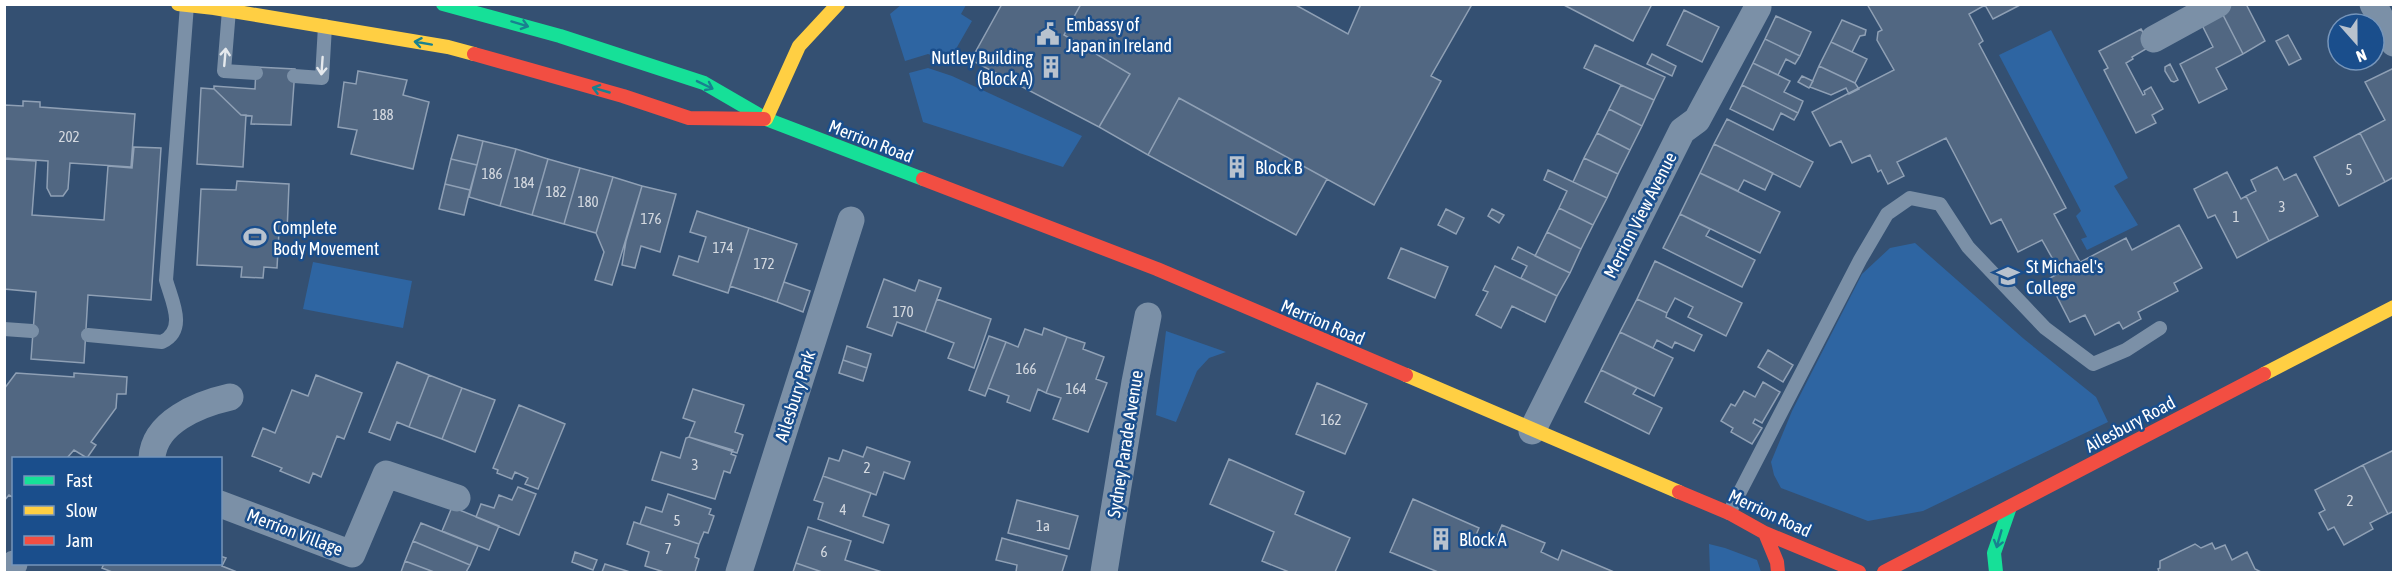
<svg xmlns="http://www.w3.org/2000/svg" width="2398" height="577" viewBox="0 0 2398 577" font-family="'Asap Condensed',sans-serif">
<rect width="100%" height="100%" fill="#345072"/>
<!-- green -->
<path fill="#2e65a2" d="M901 5H966L961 14 972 21 949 61 928 54 905 61 890 14Z
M2051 30 2128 178 2114 186 2138 225 2087 250 2081 239 2087 237 2076 216 2081 211 1999 55Z
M928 68 952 76 1082 136 1063 167 923 122 909 73Z
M1915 243 2024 339 2096 397 2108 422 1923 511 1868 521 1781 488 1774 475 1771 462 1792 411 1862 274 1890 248Z
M313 262 412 281 403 328 303 309Z
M1166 331 1226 352 1209 358 1197 371 1176 422 1156 415Z
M1709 544 1725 548 1757 560 1761 572H1710Z"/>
<!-- building -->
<path fill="#516782" stroke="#8fa0b5" stroke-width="1.5" d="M1002 4H1081L1064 35 1130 74 1099 127 971 60Z
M1081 4H1294L1348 34 1361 4H1467L1471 6 1431 76 1441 81 1374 205 1179 98 1148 155 1099 127 1130 74 1064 35Z
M1562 4H1652L1633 41Z
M1867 4H2022L1993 19 1985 5 1969 14 1983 41 1979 44 2066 208 2054 214 2080 262 2060 272 2042 240 2018 252 2001 219 1991 224 1946 138 1897 162 1904 176 1888 184 1881 170 1878 172 1870 155 1852 163 1841 141 1830 146 1812 112 1894 70 1877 40 1878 32 1882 30Z
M2228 4H2246L2265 41 2243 54 2220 9Z
M2220 9 2243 54 2216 68 2227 89 2199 103 2180 64 2213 47 2199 19Z
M1684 10 1719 27 1702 62 1667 45Z
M1776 16 1811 32 1800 56 1765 39Z
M1842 20 1866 30 1865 35 1860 36 1852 52 1831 42Z
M2141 29 2151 46 2132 57 2133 59 2126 63 2143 95 2145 94 2144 91 2151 87 2163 109 2152 115 2156 123 2136 133 2104 70 2108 68 2099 51Z
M2288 35 2301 59 2289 65 2276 41Z
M1765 39 1800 56 1795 64 1786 59 1778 75 1753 63Z
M1831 42 1867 59 1855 83 1819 66Z
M1595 45 1665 77 1654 100 1584 68Z
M1652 54 1676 66 1672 76 1647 64Z
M1753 63 1790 81 1784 92 1803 101 1798 113 1742 85Z
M2170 64 2178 80 2174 82 2171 81 2165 71V67Z
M1819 66 1855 83 1859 89 1849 94 1846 88 1831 95 1810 87Z
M256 67 295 69 291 125 251 124 252 116 241 115 214 89V86L255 89Z
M2394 68V177L2385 182 2360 133 2385 120 2365 82Z
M358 71 407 80 403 95 429 102 413 169 351 154 357 130 338 127 344 82 356 84Z
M1802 76 1813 81 1809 88 1798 82Z
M1621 85 1654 100 1642 126 1609 109Z
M1742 85 1798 113 1794 120 1781 113 1773 130 1730 109Z
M201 88 214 89 241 115H246L243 167 197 164Z
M1179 98 1327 179 1296 235 1148 155Z
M23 101 40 102V107L135 114 131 167 70 163 68 189 63 196H51L47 188 48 161 4 158 5 105 23 106Z
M1609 109 1642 126 1630 150 1597 133Z
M1727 119 1813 162 1800 187 1714 144Z
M1597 133 1630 150 1618 174 1584 158Z
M2360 133 2385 182 2339 206 2314 157Z
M458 135 483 141 477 165 451 159Z
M483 141 516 149 500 206 469 197Z
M1714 144 1773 173 1765 190 1744 180 1738 191 1700 173Z
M134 147 161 148 151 300 88 295 84 363 31 359 36 292 4 289V159L36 161 32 215 104 220 108 166 132 168Z
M516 149 548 159 532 215 500 206Z
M1584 158 1618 174 1607 198 1573 182Z
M451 159 477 165 470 190 445 184Z
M548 159 580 168 564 224 532 215Z
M2277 167 2284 180 2296 174 2318 216 2269 241 2246 196 2256 191 2251 180Z
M580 168 613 177 596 233 564 224Z
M1548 170 1607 198 1593 225 1559 208 1567 191 1544 180Z
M2227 172 2241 199 2246 196 2269 241 2237 258 2215 215 2208 218 2194 189Z
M1700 173 1780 212 1760 253 1680 214Z
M613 177 642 186 612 285 595 280 604 252 596 233Z
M237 181 289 184 287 232 279 231 277 268 264 267 263 278 241 277 242 267 197 265 201 189 236 190Z
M445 184 470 190 464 215 439 209Z
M642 186 676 194 660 252 641 246 635 268 622 265 626 241Z
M1559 208 1593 225 1581 249 1547 232Z
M1446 209 1464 218 1456 234 1438 225Z
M1492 209 1504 215 1499 223 1488 216Z
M697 211 749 228 728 293 673 275 679 256 698 262 706 237 690 232Z
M1680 214 1710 229 1706 236 1755 260 1742 287 1663 248Z
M2179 225 2202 268 2174 283 2178 291 2138 312 2141 319 2123 329 2119 322 2095 335 2085 315 2070 322 2048 279 2126 238 2132 250Z
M749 228 797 244 777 302 730 286Z
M1547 232 1581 249 1570 273 1535 256Z
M1518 247 1570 273 1557 296 1521 278 1527 266 1512 259Z
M1401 248 1448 267 1435 298 1388 278Z
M1655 261 1742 303 1726 336 1688 317 1693 307 1675 298 1667 313 1637 299Z
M1495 266 1557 296 1545 322 1512 306 1501 328 1476 315 1488 292 1483 290Z
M884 279 915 291 919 280 941 288 925 332 897 322 892 336 867 327Z
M784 282 810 291 803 312 777 302Z
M937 299 991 319 974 368 948 358 954 343 925 332Z
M1637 299 1667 313 1666 317 1702 335 1694 351 1675 342 1672 348 1657 340 1653 348 1620 332Z
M1044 328 1067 337 1046 393 1038 389 1030 411 1007 402 1009 396 988 388 1006 342 1018 347 1025 329 1042 335Z
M1620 332 1673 358 1654 396 1601 370Z
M989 336 1006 342 985 396 969 390Z
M1067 337 1085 343 1083 349 1104 357 1096 379 1107 383 1088 432 1053 419 1061 398 1046 393Z
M847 346 871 354 867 368 843 360Z
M1768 350 1793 365 1783 382 1758 367Z
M843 360 867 368 863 381 839 373Z
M397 362 429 375 409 427 397 422 390 440 369 432Z
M1601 370 1637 388 1633 394 1662 408 1649 434 1585 402Z
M16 373 74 377V373L127 377 126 394H117L116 408 91 442 96 445 87 458 74 450 67 458H14V498L9 495 4 501V389Z
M316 375 362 393 344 439 337 436 321 477 313 473 309 483 280 471 282 468 252 456 263 428 275 433 292 390 308 396Z
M429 375 462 388 442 439 409 427Z
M1763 382 1780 392 1762 423 1755 419 1753 423 1762 428 1752 444 1731 432 1733 428 1721 421 1731 404 1735 406 1744 391 1755 397Z
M1317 383 1367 404 1345 454 1296 434Z
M462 388 495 400 475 452 442 439Z
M693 389 744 405 735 432 743 435 737 453 689 437 695 422 683 418Z
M519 405 565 424 538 489 525 484 528 478 515 472 512 479 497 473 498 470 493 468Z
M689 437 733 450 731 454 736 456 730 473 724 471 715 499 652 480 661 452 680 458 686 438Z
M867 447 910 462 904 479 884 472 876 495 823 476 829 458 839 461 843 450 863 457Z
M2394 450V511L2388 514 2363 465Z
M1229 459 1304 492 1295 514 1350 538 1335 572H1289L1262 561 1274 532 1210 504Z
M2363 465 2388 514 2370 523 2373 529 2344 545 2334 527 2328 530 2319 513 2325 510 2315 490Z
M823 476 871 493 863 516 889 525 883 543 818 519 823 503 814 500Z
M518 487 536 494 519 535 476 517 481 504 494 508 499 495 512 500Z
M668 494 711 509 709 514 714 516 708 533 704 532 699 544 640 524 646 507 662 512Z
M1413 499 1479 528 1476 535 1494 543 1502 525 1545 543 1541 552 1558 560 1562 550 1614 572H1438L1390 552Z
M1017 500 1078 516 1069 549 1008 533Z
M452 507 499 526 489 550 442 531Z
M634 522 699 544 695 557 699 559 695 572H664L645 566 649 552 627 544Z
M421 523 478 546 470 565 413 541Z
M808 527 851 541 845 560 882 572H822L796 563Z
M1002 538 1067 556 1062 572H1016L1017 565 996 560Z
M413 541 470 565 466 572H434L405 561Z
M2212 543 2215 549 2225 545 2232 560 2247 552 2255 569 2261 572H2159L2158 569 2160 568V561L2195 544 2201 548Z
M575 552 597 560 593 570 572 562Z
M220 556 226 558 222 566 237 572H112L102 568 104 564H220Z
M405 561 434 572H401Z
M796 563 822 572H793Z
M605 564 630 572H602Z"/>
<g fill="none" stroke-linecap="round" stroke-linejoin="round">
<!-- lane -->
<path stroke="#7b90a7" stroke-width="14" d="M229 10 224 71 256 73
M294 76 322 78 325 26
M4 329 32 331
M88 335 162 342C188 330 171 299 166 280L187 5
M1729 513 1860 260 1887 214 1910 198 1940 204 1968 247 2045 328 2093 364 2126 350 2160 328"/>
<!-- street -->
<path stroke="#7b90a7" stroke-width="27" d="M2373 4 2394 43
M2154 39 2218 4
M1532 431 1682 131 1697 120 1758 7
M152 458C154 422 199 404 230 397
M220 504 352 554 386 474 457 498
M7 572 14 564
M739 572 851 220
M1104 572 1135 382 1148 316"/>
<!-- fast -->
<path stroke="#16e098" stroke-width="14" d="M443 4 560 36 704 83 766 119 923 179
M1996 572 1994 553 2010 507"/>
<!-- slow -->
<path stroke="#ffcf43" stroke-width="14" d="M178 4 214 8 448 47 474 54
M766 119 799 46 838 4
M2264 374 2394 307
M1406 375 1679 492"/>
<!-- jam -->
<path stroke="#f24e42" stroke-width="14" d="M474 54 623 96 689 118 764 119
M923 179 1157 269 1406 375
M1679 492 1729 513 1765 533 1859 572
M1765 533 1777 562 1778 572
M1884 572 2264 374"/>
</g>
<!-- one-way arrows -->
<defs><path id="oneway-shaft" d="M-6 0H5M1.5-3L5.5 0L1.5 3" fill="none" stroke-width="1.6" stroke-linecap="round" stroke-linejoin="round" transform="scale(1.5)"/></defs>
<g stroke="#198190">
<use href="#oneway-shaft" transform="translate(520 24) rotate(17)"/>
<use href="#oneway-shaft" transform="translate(423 43) rotate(-170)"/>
<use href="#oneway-shaft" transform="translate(705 85) rotate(26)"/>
<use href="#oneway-shaft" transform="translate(601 90) rotate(-164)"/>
<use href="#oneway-shaft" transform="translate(1999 539) rotate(106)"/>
</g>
<g stroke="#e5e9ed">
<use href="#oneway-shaft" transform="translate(225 57) rotate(-85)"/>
<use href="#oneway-shaft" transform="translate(322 66) rotate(94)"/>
</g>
<!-- icons -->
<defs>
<g id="civic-bare" transform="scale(1.8)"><path d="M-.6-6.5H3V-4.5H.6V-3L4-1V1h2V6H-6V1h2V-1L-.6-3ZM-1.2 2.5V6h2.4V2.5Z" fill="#b8c2ce" stroke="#1a4e8c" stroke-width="2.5" paint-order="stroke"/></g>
<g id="building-bare" transform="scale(1.8)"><path d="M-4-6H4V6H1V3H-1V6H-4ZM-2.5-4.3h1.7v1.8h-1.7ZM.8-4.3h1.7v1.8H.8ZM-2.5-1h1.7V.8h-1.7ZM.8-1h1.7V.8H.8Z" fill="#b8c2ce" stroke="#1a4e8c" stroke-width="2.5" paint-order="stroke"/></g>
<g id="stadium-bare" transform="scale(1.8)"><path d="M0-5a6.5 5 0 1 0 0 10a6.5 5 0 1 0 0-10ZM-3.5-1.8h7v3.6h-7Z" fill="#b8c2ce" stroke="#1a4e8c" stroke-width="2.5" paint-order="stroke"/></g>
<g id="school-bare" transform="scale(1.8)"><path d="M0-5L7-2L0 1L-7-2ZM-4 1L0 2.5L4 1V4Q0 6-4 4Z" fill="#b8c2ce" stroke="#1a4e8c" stroke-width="2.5" paint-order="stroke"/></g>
</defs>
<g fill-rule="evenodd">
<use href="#civic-bare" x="1048" y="34"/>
<use href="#building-bare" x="1051" y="67"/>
<use href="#building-bare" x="1237" y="167"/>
<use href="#stadium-bare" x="255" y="237"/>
<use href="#school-bare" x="2008" y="276"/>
<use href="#building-bare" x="1441" y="539"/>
</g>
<g text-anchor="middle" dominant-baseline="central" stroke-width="5" stroke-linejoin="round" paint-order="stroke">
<!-- number labels -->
<g font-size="15" fill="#d4d9e0">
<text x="383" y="114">188</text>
<text x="69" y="136">202</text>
<text x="2349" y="169">5</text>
<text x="492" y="173">186</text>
<text x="524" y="182">184</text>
<text x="556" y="191">182</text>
<text x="588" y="201">180</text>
<text x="2282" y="206">3</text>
<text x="2236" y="216">1</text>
<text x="651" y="218">176</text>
<text x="723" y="247">174</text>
<text x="764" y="263">172</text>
<text x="903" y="311">170</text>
<text x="1026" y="368">166</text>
<text x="1076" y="388">164</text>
<text x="1331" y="419">162</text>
<text x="695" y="464">3</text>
<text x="867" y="467">2</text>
<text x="2350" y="500">2</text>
<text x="843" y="509">4</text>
<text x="677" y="520">5</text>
<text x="1043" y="525">1a</text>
<text x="668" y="548">7</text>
<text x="824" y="551">6</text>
</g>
<!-- poi labels -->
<g font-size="18" fill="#fff" stroke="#1a4e8c" text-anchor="start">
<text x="1066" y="24">Embassy of<tspan x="1066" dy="21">Japan in Ireland</tspan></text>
<text x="1033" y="57" text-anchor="end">Nutley Building<tspan x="1033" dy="21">(Block A)</tspan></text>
<text x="1255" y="167">Block B</text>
<text x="273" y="227">Complete<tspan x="273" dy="21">Body Movement</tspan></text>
<text x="2026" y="266">St Michael's<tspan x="2026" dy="21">College</tspan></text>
<text x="1459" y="539">Block A</text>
</g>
<!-- street labels -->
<g font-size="18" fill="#fff" stroke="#1a4e8c">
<text transform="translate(871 141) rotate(21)">Merrion Road</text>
<text transform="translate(1640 215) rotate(-63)">Merrion View Avenue</text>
<text transform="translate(1323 322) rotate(23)">Merrion Road</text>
<text transform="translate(795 396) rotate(-72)">Ailesbury Park</text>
<text transform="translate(2130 424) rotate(-28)">Ailesbury Road</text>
<text transform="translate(1125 444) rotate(-81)">Sydney Parade Avenue</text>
<text transform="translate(1770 513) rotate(25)">Merrion Road</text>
<text transform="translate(295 532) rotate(21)">Merrion Village</text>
</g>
</g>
<!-- border -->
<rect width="2398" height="577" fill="none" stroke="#ffffff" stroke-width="12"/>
<!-- legend -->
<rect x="12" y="457" width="210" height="108" fill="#1a4e8c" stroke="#7695ba" stroke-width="1.5"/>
<rect x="24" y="476" width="30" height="9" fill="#16e098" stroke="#7695ba" stroke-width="1.5"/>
<text x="66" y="487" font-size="18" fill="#ffffff">Fast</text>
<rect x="24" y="506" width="30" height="9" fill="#ffcf43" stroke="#7695ba" stroke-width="1.5"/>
<text x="66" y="517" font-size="18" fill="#ffffff">Slow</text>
<rect x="24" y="536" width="30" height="9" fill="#f24e42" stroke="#7695ba" stroke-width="1.5"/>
<text x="66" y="547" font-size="18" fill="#ffffff">Jam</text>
<!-- north arrow -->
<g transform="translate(2356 42) rotate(159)"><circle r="28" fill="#1a4e8c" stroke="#7695ba" stroke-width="1.5"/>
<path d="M0-4.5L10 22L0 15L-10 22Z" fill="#b8c2ce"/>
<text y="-9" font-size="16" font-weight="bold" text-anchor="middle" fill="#ffffff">N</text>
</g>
</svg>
